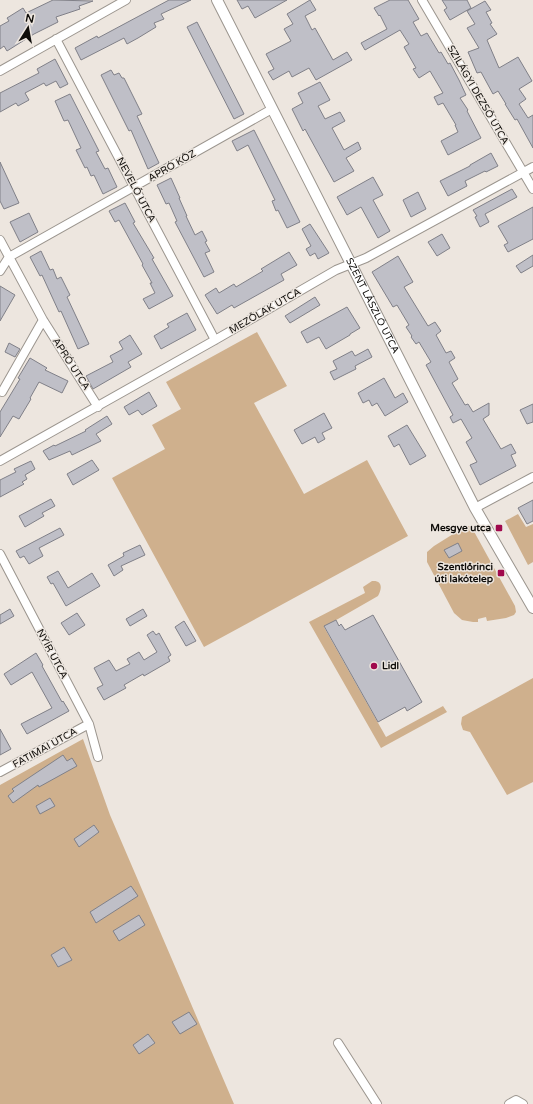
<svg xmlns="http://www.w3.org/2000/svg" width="533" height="1104" viewBox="0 0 533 1104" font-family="'Varela Round',sans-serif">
<rect width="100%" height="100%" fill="#ede6df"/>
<!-- green -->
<path fill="#cfb08d" d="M257 332 287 386 254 403 304 494 367 460 408 536 204 647 112 478 165 449 152 425 181 409 166 382Z
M518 514 526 527 533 524V562L528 565 505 521Z
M466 526H471L515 606 516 612 514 615 506 618 487 621 486 617 478 619V622H473L462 620 454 613 427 562V552L434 546Z
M372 581C383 580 382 589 378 596L324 627 386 737 443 706 447 712 381 748 309 622 365 593 363 587Z
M533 678V782L507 795 470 732 463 730 461 724 462 717Z
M83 739 110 815 234 1104H0V785Z"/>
<!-- building -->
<path fill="#bfbfc7" stroke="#808088" d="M53 0 93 1 79 6 80 9 56 17 58 22 34 34 7 51 4 46 0 49V26L9 21 7 18 23 8 26 13Z
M169 0H191L161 14 164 19 154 23 156 27 138 38 127 44 124 38 81 60 75 48 97 36 98 38Z
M237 0H287L255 18 248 6 242 9Z
M310 0 316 10 305 16 312 30 315 28 333 60 347 52 352 60 316 80 309 68 292 77 289 71 273 80 268 72 274 69 266 54 291 41 284 29 293 24 287 14Z
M390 0H408L419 19 413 22 421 36 427 33 439 53 441 52 448 64 450 63 459 80 466 95 460 98 468 110 467 111 481 138 448 155 441 141 458 132 455 125H456L443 103 438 105 434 97 443 93 430 71 419 78 413 69 416 68 404 47 409 44 400 30 365 50 361 43 387 29 380 15 379 16 374 8Z
M442 0H467L471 8 450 20 444 10 447 8Z
M485 1 491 10 486 12 492 23 490 24 497 34 487 40 499 68 518 57 532 81 519 89 526 99 519 104 528 118 533 115V148L517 119 515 120 505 104H506L498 91 493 94 481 72 477 73 468 52 479 48 467 28 475 24 467 11Z
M197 22 244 114 234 119 187 27Z
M55 59 68 84 60 88 56 81 46 86 44 83 25 93 29 100 18 106 16 103 0 112V93L39 73 37 69Z
M111 70 114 75 119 73 122 78H124L142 114 137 116 159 163 148 169 131 130 129 131 101 75Z
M320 82 330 100 318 106 325 119 340 112 345 121 332 128 344 150 358 142 361 149 346 158 354 171 334 182 305 129 303 131 292 109 303 103 298 93Z
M70 94 99 151 96 152 105 169 108 168 117 187 103 194 94 175 91 176 87 167 85 168 76 150 81 148 68 120 64 121 55 101Z
M254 130 300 222 287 228 278 210 276 211 272 201 275 200 248 145 237 151 232 141Z
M491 153 498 166 486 172 485 171 465 181 467 186 448 196 440 181 470 166V165Z
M0 162 19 203 4 209 0 201Z
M373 177 383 195 373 200 390 231 378 238 361 207 347 215 337 197Z
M171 178 180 198H179L187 216H186L195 235 202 231 207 241 205 242 210 251 205 253 214 272 204 277 175 222 177 221 169 203 166 204 157 185Z
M512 189 517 197 485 214 489 222 480 227 475 217 477 216 473 210Z
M418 192 426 209 411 217 403 200Z
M125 203 135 222 133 223 154 258 152 259 173 296 149 309 143 299 155 293 150 283H152L142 265 143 264 119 220 115 222 109 211Z
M533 207V239L508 252 504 245 508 243 498 226Z
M29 213 38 232 20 242 10 222Z
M310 224 329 253 318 259 315 253 310 256 306 249 311 246 302 229Z
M442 234 450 248 437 256 428 242Z
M41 251 50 270 53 269 57 279 61 277 70 295 67 297 89 344 78 349 61 311 59 312 42 275 40 276 30 257Z
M289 252 297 265 281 274 284 280 234 308 232 305 217 314 205 295 216 288 219 293 234 284 236 287 263 271 261 269Z
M533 255V266L521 273 516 266Z
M398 256 413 282 404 287 428 326 435 322 441 331 436 335 446 353 451 351 455 358 449 362 458 379 452 383 465 405 468 404 473 412 489 403V415L483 419 501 449 511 444 516 453 511 455 516 466 480 485 470 465 477 462 466 442 472 438 461 419 453 423 450 417 453 415 426 365 431 362 419 342 416 344 411 337 412 336 406 327 409 325 397 305 393 307 372 272Z
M0 286 15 295 0 321Z
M315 297 320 305 290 323 285 316Z
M347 307 360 328 350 334V335L326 349 319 337 307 343 301 332Z
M187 313 196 330 161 349 154 336 169 327 167 324Z
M130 335 142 354 128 362 131 367 93 389 86 376 113 362 110 356 123 349 119 342Z
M9 343 20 349 15 357 5 352Z
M368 349 372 357 355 366 356 369 334 380 330 372 337 369 333 361 352 351 355 356Z
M30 358 47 368 45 370 68 381 62 393 39 382 30 398 31 399 19 419 13 416 0 437V412L20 379 18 378Z
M384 378 395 398 403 393 408 402 385 416 377 403 372 406 369 400 363 403 358 393Z
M149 392 157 406 142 415 138 410 129 415 124 407Z
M533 404V422L527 424 520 410Z
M324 413 332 428 322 433 325 439 318 443 315 437 302 444 294 430Z
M107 416 112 424 96 434 101 441 72 455 70 451 49 460 43 451 54 445 55 446 86 431 85 430Z
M407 425 426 456 410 465 399 444 394 447 388 436Z
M92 460 99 470 73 485 67 474Z
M31 461 35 469 25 475 27 479 22 482 24 484 0 497V480L16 472 14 469Z
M51 499 55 506 42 513 44 516 25 527 19 516Z
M533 500V521L527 524 518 508Z
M60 528 64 535 39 548 43 556 29 564 24 556 20 558 16 551Z
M458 543 462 551 449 558 444 550Z
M140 545 145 555 121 566 123 570 114 576 108 565 124 556 123 553Z
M58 571 68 588 92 573 100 586 66 606 53 583 51 584 47 577Z
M10 609 14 616 0 624V615Z
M143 609 147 616 130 626 126 619Z
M77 613 85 625 69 635 61 623Z
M373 615 422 702 407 711 405 707 378 722 324 626 336 620 339 626 341 624 345 630Z
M184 621 196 641 186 646 175 627Z
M153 631 156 635 159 633 171 655 168 657 170 661 144 676 143 674 124 685 126 688 104 700 97 688 103 685 94 668 109 660 116 671 130 664 127 659 139 652 144 660 157 652 147 635Z
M36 653 43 665 42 666 62 702 63 701 69 711 27 734 21 724 52 708 32 672 11 685 4 674Z
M0 729 11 749 0 755Z
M63 755 67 761 72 758 77 766 39 787 38 785 13 803 8 796 14 791 12 789Z
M50 798 55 806 40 814 36 806Z
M94 825 99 832 79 847 74 839Z
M131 886 138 896 96 923 90 912Z
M139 915 145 925 119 941 113 931Z
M64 947 72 960 58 967 51 955Z
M189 1012 197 1024 180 1034 172 1022Z
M148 1034 155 1043 139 1054 133 1045Z"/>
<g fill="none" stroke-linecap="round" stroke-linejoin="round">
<!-- minor casing -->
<g stroke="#9b958e" stroke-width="10">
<path id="minor" d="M422 0 533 189
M56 39 215 340
M0 71 126 0
M0 240 43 320 98 407
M0 271 9 257 272 109
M2 392 43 320
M0 461 215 340 336 270 366 258 533 167
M475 508 533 477
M0 554 89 724 98 757
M0 772 89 724
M338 1043 377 1104
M509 1104 516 1100 523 1104"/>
</g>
<!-- tertiary casing -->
<g stroke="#9b958e" stroke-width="12">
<g id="tertiary">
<path id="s1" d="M217 0 475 508 533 608"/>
</g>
</g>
<!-- minor -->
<use href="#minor" stroke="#fff" stroke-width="8"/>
<!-- tertiary -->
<use href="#tertiary" stroke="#fff" stroke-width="10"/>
</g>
<!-- markers -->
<g fill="#a0094d" stroke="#ede6df" stroke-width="1.5">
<rect x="495" y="524" width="8" height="8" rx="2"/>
<rect x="497" y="569" width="8" height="8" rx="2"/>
<circle cx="374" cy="666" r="4"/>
</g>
<g text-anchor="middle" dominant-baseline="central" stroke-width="3" stroke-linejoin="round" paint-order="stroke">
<!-- street labels -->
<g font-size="10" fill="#0e0c09" stroke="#ede6df">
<text transform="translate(478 95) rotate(60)">SZILÁGYI DEZSŐ UTCA</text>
<text transform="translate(172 166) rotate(-30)">APRÓ KÖZ</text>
<text transform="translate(136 190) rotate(62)">NEVELŐ UTCA</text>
<text stroke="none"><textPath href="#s1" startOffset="343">SZENT LÁSZLÓ UTCA</textPath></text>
<text transform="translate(265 311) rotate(-30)">MEZŐLAK UTCA</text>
<text transform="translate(71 364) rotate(57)">APRÓ UTCA</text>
<text transform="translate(52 654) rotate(62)">NYÍR UTCA</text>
<text transform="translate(45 748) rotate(-29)">FATIMAI UTCA</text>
</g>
<!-- poi labels -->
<g font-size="10" font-weight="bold" fill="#0e0c09" stroke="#ede6df" text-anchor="end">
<text x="491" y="528">Mesgye utca</text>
<text x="493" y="567">Szentlőrinci<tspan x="493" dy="12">úti lakótelep</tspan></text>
<text x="382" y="666" text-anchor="start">Lidl</text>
</g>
</g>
<!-- north arrow -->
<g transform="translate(28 28) rotate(11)" stroke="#ede6df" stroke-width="3" paint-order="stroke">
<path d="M0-3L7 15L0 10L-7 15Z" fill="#0e0c09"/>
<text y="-6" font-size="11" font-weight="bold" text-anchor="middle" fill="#0e0c09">N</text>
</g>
</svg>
